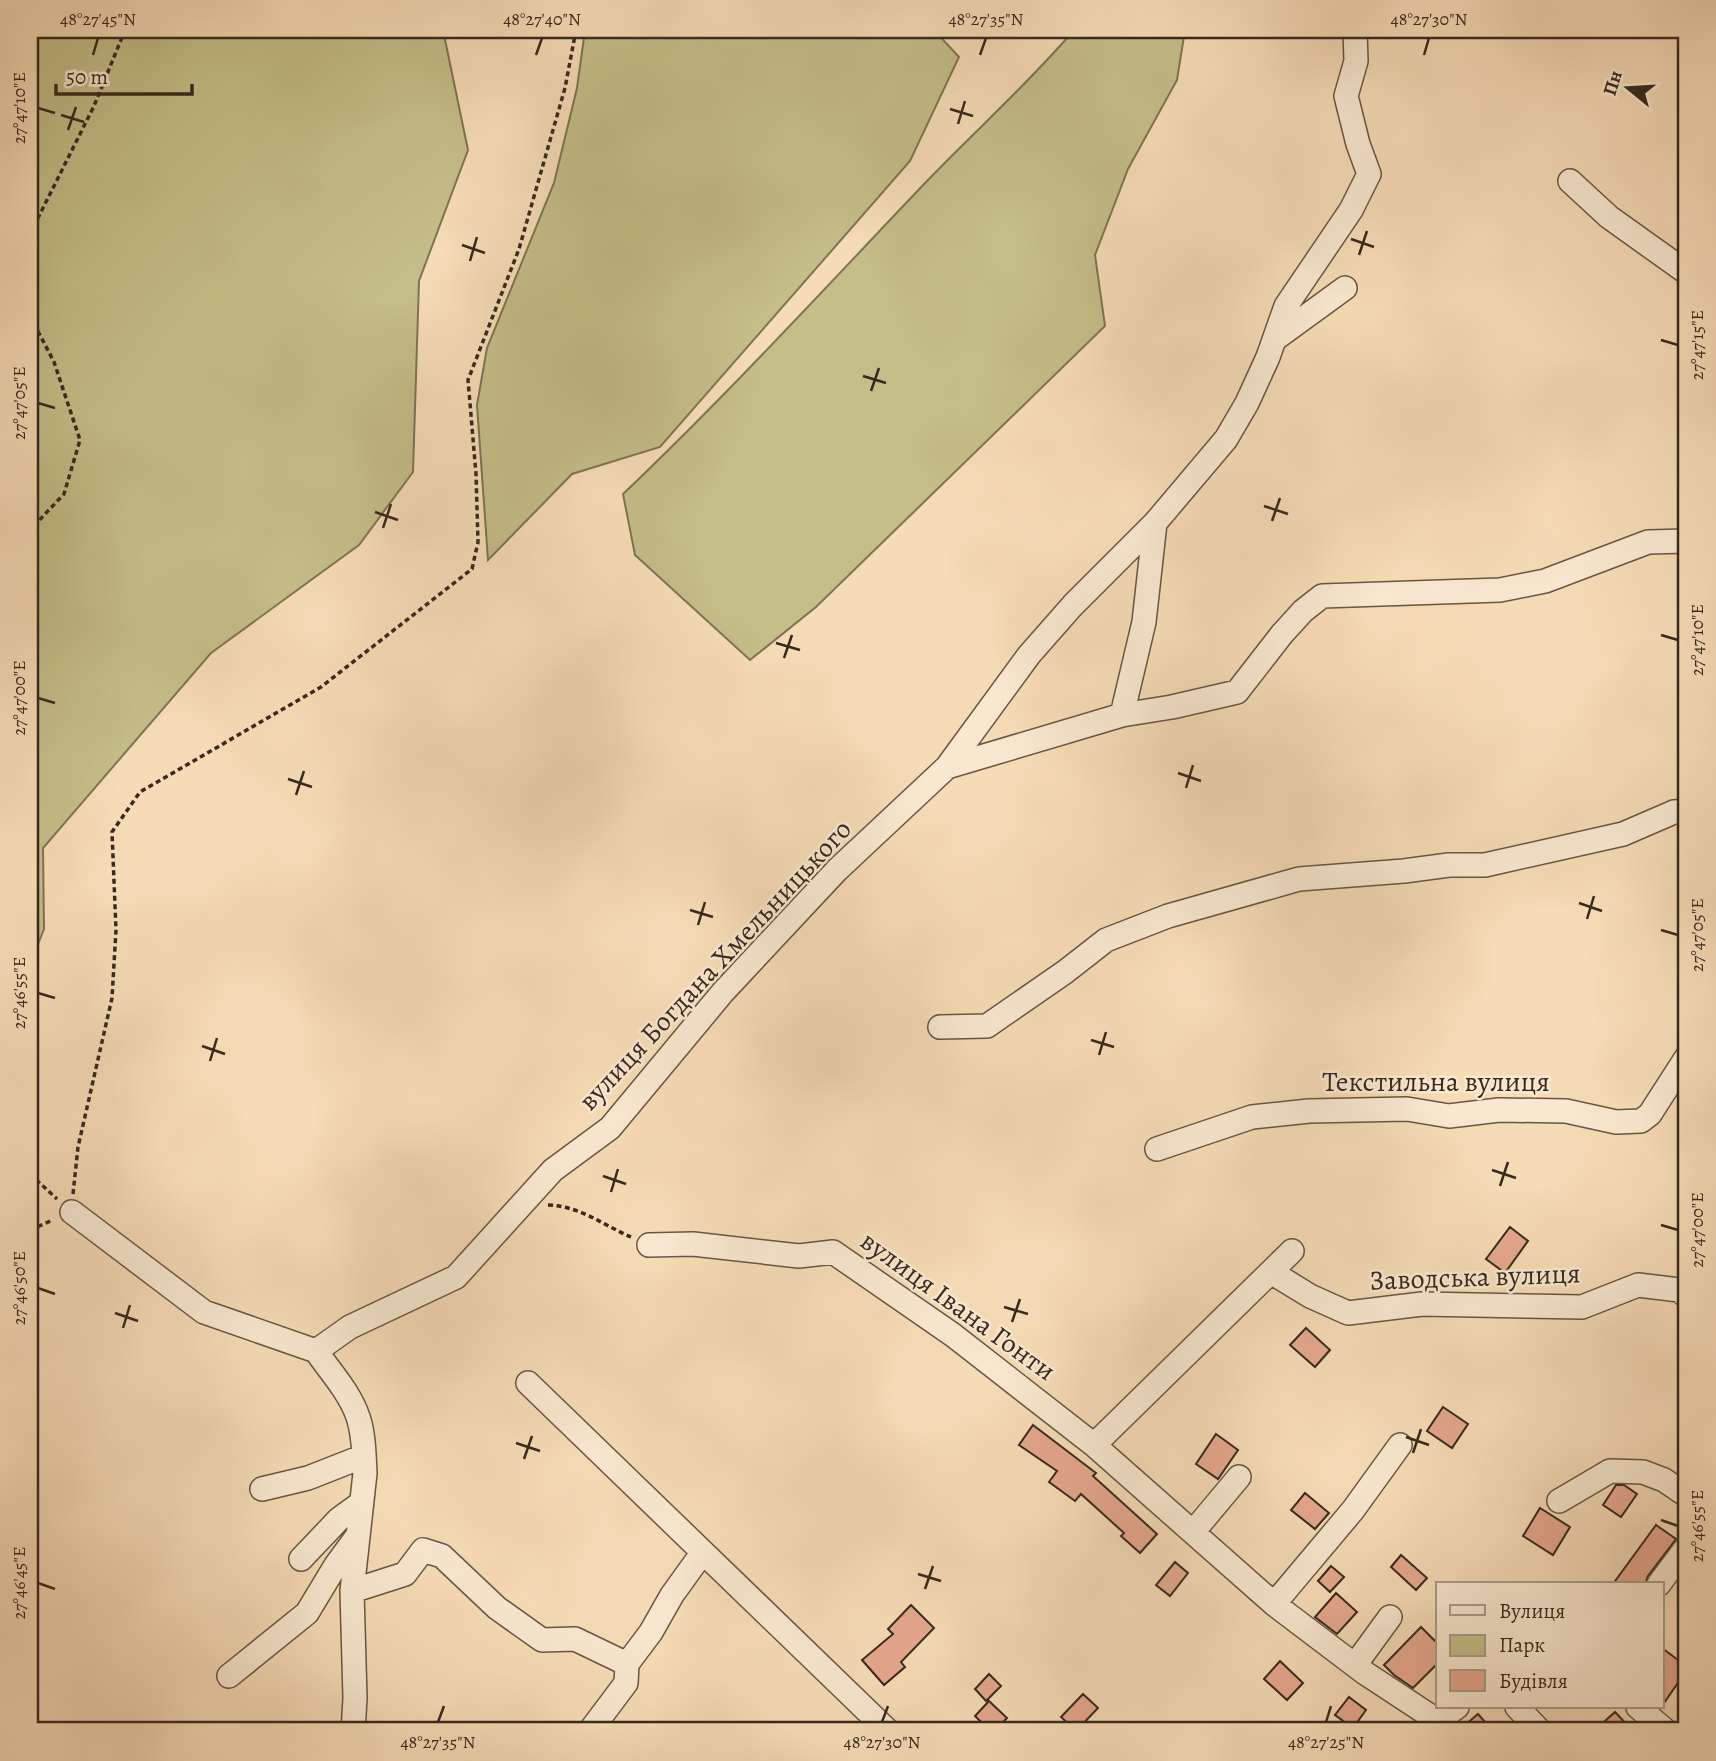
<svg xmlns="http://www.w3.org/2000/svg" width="1716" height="1761" viewBox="0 0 1716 1761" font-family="Alegreya,serif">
<rect width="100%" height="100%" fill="#f6dcb6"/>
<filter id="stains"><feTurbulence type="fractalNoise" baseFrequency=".00286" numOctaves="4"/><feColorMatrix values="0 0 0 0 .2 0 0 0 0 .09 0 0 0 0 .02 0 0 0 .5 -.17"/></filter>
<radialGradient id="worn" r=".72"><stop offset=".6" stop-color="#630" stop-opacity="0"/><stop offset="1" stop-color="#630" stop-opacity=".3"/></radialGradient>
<!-- green -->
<path fill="#c4be88" stroke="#7e7453" stroke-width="2" d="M30 30H443L468 150 419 281 413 472 359 545 211 653 43 848 44 929 30 964Z
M585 30H934L959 57 910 161 660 447 572 474 488 560 477 405 487 348 554 183 577 88Z
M1074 30H1185L1177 80 1128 169 1095 255 1105 326 816 607 750 660 635 555 623 494C728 394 826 287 926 182 975 131 1028 84 1074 30Z"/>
<!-- building -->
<path fill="#e6a88d" stroke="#37291e" stroke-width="2" d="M1510 1227 1528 1241 1505 1273 1486 1259Z
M1306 1328 1330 1350 1315 1367 1290 1345Z
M1443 1407 1468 1424 1452 1448 1427 1431Z
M1033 1425 1096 1473 1093 1476 1157 1534 1140 1553 1121 1536 1124 1533 1081 1494 1075 1501 1049 1482 1057 1471 1019 1445Z
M1216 1434 1238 1450 1218 1479 1196 1464Z
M1616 1485H1624L1637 1494 1621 1517 1603 1505Z
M1305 1493 1329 1513 1315 1529 1291 1510Z
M1540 1508 1570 1527 1553 1555 1523 1536Z
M1656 1525 1676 1539 1648 1576 1645 1584H1613Z
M1401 1555 1427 1578 1416 1590 1391 1567Z
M1175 1562 1188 1573 1170 1596 1156 1585Z
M1331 1566 1344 1577 1330 1592 1318 1581Z
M1336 1593 1357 1612 1337 1634 1315 1617Z
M911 1605 934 1628 901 1662 905 1667 884 1685 862 1660 893 1634 888 1629Z
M1421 1627 1438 1644V1663L1413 1688 1394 1675 1384 1665Z
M1662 1648 1686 1666V1671L1662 1706Z
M1280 1661 1303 1683 1287 1700 1264 1679Z
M989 1674 1001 1686 986 1701 975 1689Z
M1083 1694 1098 1708 1076 1731 1061 1717Z
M1349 1697 1366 1710 1353 1728 1335 1715Z
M989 1701 1007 1718 995 1731H990L975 1716Z
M1615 1712 1633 1731H1594Z
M1478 1714 1493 1731H1458Z"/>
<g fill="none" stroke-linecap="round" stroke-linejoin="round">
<!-- minor casing -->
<g stroke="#675644" stroke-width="26">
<path id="minor" d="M1570 181 1609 217 1686 272
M1275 339 1345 288
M1122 715 1144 622 1155 523
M947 767 1122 715 1172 707 1237 692 1282 634 1303 611 1322 596 1500 590 1545 581 1648 542 1686 541
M940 1027 987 1026 1065 972 1106 940 1168 916 1299 879 1404 871 1449 865H1485L1623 834 1674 812 1686 811
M1157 1149 1252 1117 1309 1111 1407 1109 1449 1116 1499 1110 1566 1111 1616 1122 1641 1121 1650 1114 1686 1058
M72 1212 204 1312 316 1351 350 1327 456 1277 553 1170 610 1128 723 992 837 870 947 767 1029 655 1073 605 1155 523 1226 439 1247 403 1268 357 1286 306 1351 210 1369 174 1358 144 1346 96 1356 61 1355 30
M649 1245 693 1244 799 1256 833 1252 953 1335 1094 1445 1274 1604 1365 1673 1438 1721 1457 1707
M1271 1272 1310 1296 1348 1313 1422 1304 1582 1307 1638 1285 1679 1290 1686 1296
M316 1351C330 1371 350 1393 358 1417 364 1434 364 1456 365 1473L352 1591 355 1698 353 1731
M528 1383 888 1731
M1094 1445 1292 1251
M262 1489 308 1478 364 1456
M1559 1501 1610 1471 1643 1472 1664 1480 1686 1495
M1193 1532 1239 1477
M301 1559 339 1519 361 1503
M1659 1584 1686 1548
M352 1591 405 1574 423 1550 442 1556 497 1608 542 1640 575 1639 627 1664
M1274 1604 1353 1510 1400 1445
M1355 1665 1390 1617
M229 1676 307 1613 336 1565 358 1535
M1517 1707 1540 1731
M1638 1707 1666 1731
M590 1731 626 1683 627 1664 651 1632 672 1595 703 1552"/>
</g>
<!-- path -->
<path stroke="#37291e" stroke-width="3.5" stroke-dasharray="5 3.5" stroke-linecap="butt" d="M30 234 94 106 125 30
M30 316 54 362 80 440 64 494 30 530
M30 1174 57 1199
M73 1194 78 1147 112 998 116 930 112 832 140 792 321 687 472 569 478 542 476 474 468 380 519 249 565 88 576 30
M548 1205C580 1206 603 1225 631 1237
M30 1230 53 1220"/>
<!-- minor -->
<use href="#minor" stroke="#f9e8d0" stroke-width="23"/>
</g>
<!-- ticks -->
<path fill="none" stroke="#37291e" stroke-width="2.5" d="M93 55 98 38M536 55 542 38M980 55 986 38M1424 55 1429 38M38 108 55 113M950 109 973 116M61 115 84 122M958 124 965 101M68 130 76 107M1351 239 1374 247M462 245 485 253M1359 255 1367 231M470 261 477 237M1661 340 1678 345M863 376 886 383M871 391 879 368M38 403 55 408M1264 506 1288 514M375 512 398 520M1272 521 1280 498M383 528 391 504M1661 635 1678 640M776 643 800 650M784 658 792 635M38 698 55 703M1178 773 1201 781M288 779 312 787M1186 788 1193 765M296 795 304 771M1579 903 1602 911M690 910 713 917M1587 919 1594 896M698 925 705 902M1661 930 1678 935M38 993 55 998M1091 1040 1114 1047M202 1046 225 1054M1099 1055 1106 1032M210 1061 217 1038M1492 1170 1516 1178M603 1176 626 1184M1500 1186 1508 1162M611 1192 618 1169M1661 1225 1678 1230M38 1288 55 1294M1004 1307 1028 1314M115 1313 138 1321M1012 1322 1020 1299M123 1328 130 1305M1406 1437 1429 1445M516 1443 540 1451M1413 1453 1421 1429M524 1459 532 1436M1661 1520 1678 1526M918 1574 941 1581M38 1583 55 1589M925 1589 933 1566M438 1722 444 1706M882 1722 888 1706M1326 1722 1331 1706"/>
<g text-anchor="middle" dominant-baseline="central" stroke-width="5" stroke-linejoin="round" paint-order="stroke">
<!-- street labels -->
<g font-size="28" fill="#37291e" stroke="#f9e8d0">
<text transform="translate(715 965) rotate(-47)">вулиця Богдана Хмельницького</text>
<text x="1436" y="1082">Текстильна вулиця</text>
<text transform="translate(1475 1277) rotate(-2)">Заводська вулиця</text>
<text transform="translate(958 1306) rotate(36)">вулиця Івана Гонти</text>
</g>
</g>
<!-- margin -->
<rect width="1716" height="1761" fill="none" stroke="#f6dcb6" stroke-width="77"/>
<!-- legend -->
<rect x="1436" y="1582" width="228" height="126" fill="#f9e8d0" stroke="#ab9c89" stroke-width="2"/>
<rect x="1450" y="1605" width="35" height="10" fill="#f9e8d0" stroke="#ab9c89" stroke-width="2"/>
<text x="1499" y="1618" font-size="21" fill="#37291e">Вулиця</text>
<rect x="1450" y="1635" width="35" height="21" fill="#c4be88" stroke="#ab9c89" stroke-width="2"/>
<text x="1499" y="1652" font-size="21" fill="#37291e">Парк</text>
<rect x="1450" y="1670" width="35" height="21" fill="#e6a88d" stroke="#ab9c89" stroke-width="2"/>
<text x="1499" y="1688" font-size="21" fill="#37291e">Будівля</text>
<!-- north arrow -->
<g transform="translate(1628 88) rotate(288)" stroke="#f9e8d0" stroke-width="5" paint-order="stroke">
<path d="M0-5L12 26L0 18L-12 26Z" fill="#37291e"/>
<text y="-10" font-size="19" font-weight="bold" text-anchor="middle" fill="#37291e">Пн</text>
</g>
<!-- scale -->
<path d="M56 84v10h136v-10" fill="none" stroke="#37291e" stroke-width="3.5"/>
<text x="66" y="84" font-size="21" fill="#37291e" stroke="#f9e8d0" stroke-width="5" paint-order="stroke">50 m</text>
<rect x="38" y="38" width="1640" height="1684" fill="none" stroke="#37291e" stroke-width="2.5"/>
<g font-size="18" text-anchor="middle" fill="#37291e">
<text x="98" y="25">48°27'45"N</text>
<text x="542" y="25">48°27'40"N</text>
<text x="986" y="25">48°27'35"N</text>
<text x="1429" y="25">48°27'30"N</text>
<text transform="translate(19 108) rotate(-90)" y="6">27°47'10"E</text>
<text transform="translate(1697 345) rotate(-90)" y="6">27°47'15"E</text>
<text transform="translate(19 403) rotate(-90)" y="6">27°47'05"E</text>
<text transform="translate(1697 640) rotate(-90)" y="6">27°47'10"E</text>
<text transform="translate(19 698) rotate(-90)" y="6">27°47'00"E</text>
<text transform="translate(1697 935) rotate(-90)" y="6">27°47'05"E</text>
<text transform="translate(19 993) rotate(-90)" y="6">27°46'55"E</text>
<text transform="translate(1697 1230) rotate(-90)" y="6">27°47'00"E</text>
<text transform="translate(19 1288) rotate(-90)" y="6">27°46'50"E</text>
<text transform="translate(1697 1526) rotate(-90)" y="6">27°46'55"E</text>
<text transform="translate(19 1583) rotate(-90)" y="6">27°46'45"E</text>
<text x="438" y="1748">48°27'35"N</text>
<text x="882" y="1748">48°27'30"N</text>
<text x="1326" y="1748">48°27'25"N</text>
</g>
<rect width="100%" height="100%" filter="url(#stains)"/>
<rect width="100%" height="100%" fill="url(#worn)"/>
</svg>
